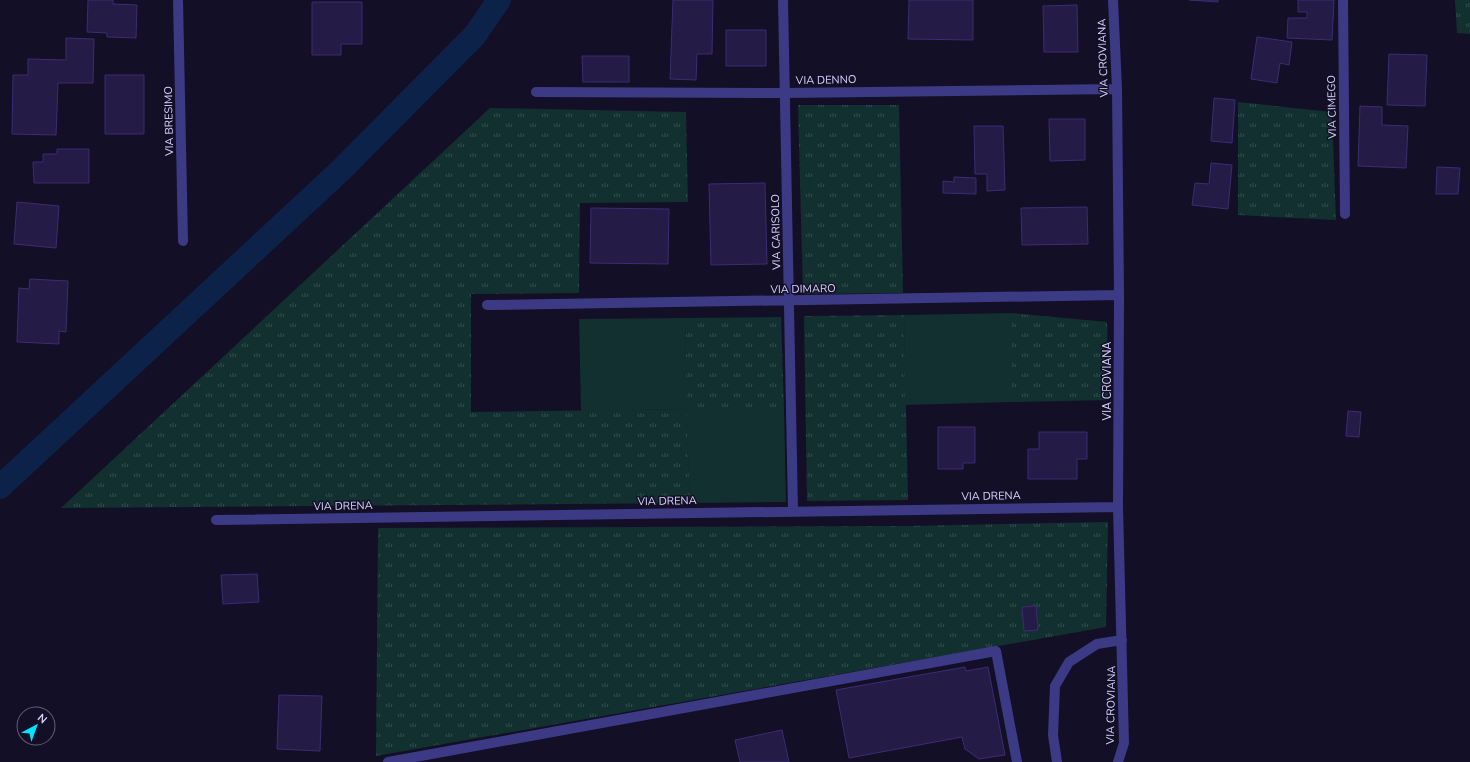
<svg xmlns="http://www.w3.org/2000/svg" width="1470" height="762" viewBox="0 0 1470 762" font-family="'Nunito Sans',sans-serif">
<defs>
<pattern id="grass-tufts" width="24" height="20" patternUnits="userSpaceOnUse"><rect width="24" height="20" fill="#12302f"/><path d="M3 7l-1-3M5 7V3M7 7l1-3M15 17l-1-3M17 17v-4M19 17l1-3" fill="none" stroke="#344d4e"/></pattern>
</defs>
<rect width="100%" height="100%" fill="#130f26"/>
<!-- grass -->
<path fill="url(#grass-tufts)" fill-rule="evenodd" d="M1455 0H1470V34L1457 33Z
M1238 102 1332 112 1336 220 1238 215Z
M798 105H899L903 293 803 294Z
M490 108 686 112 688 202 580 203 579 293 471 294V412L686 409 685 318 781 317 784 409H687L690 503 61 508Z
M1012 313 1107 322 1109 400 1012 402Z
M904 315 908 500 807 501 804 316Z
M1108 522 1106 627 376 756 378 528 908 526ZM1036 606 1038 630 1024 631 1022 607Z"/>
<!-- garden -->
<path fill="#12302f" d="M1012 313V402L905 405 904 315Z
M685 318 687 409H784L786 502 690 503 686 409 581 411 579 319Z"/>
<g fill="none" stroke-linecap="round" stroke-linejoin="round">
<!-- canal -->
<path stroke="#0c2248" stroke-width="24" d="M0 487 340 171 475 35 499 0"/>
</g>
<!-- building -->
<path fill="#241b47" stroke="#3b2d73" d="M88 0H113V4L137 5 136 38 107 37V33L87 32Z
M673 0H713L712 54H697L696 80 670 79Z
M909 0H973V40L908 39Z
M1189 0H1218V2Z
M1298 0H1334L1332 40 1287 38 1288 18H1307V12H1298Z
M312 2H362V44H341V55H312Z
M1077 5 1078 52H1044L1043 6Z
M726 30H766V66H726Z
M1257 37 1292 42 1289 65 1280 63 1277 83 1251 79Z
M66 38 94 39 93 83H58L56 135 12 134 13 75H28V59L66 60Z
M1389 54 1427 55 1425 106 1387 105Z
M582 56H629V82H583Z
M105 75H144V134H105Z
M1214 98 1235 100 1232 143 1211 141Z
M1360 106 1382 107V125L1408 126 1406 168 1358 166Z
M1049 119H1085V160L1050 161Z
M974 126H1003L1005 190 987 191V174H975Z
M57 149H89V183H34L33 162H43V154H57Z
M1211 163 1232 165 1228 209 1192 205 1195 183 1209 184Z
M1437 167 1460 168 1458 194H1436Z
M954 177 976 178V194L943 193V181L954 182Z
M765 183 767 264 711 265 709 184Z
M17 202 59 206 56 248 14 244Z
M1087 207 1088 244 1022 245 1021 208Z
M591 208 669 209 668 264 590 263Z
M30 279 68 281 66 332 59 331V344L17 342 19 288 29 289Z
M1348 411 1361 412 1359 437 1346 436Z
M938 427H975V463H963V469H938Z
M1039 432H1087V459H1077V479H1028V449H1039Z
M257 574 259 602 223 604 221 575Z
M1036 606 1038 630 1024 631 1022 607Z
M965 667 966 671 988 667 1005 755 979 759 965 749 962 737 849 758 836 690Z
M279 695 322 696 320 751 277 749Z
M782 730 789 762H740L735 740Z"/>
<g fill="none" stroke-linecap="round" stroke-linejoin="round">
<!-- minor -->
<path stroke="#3d3a85" stroke-width="10" d="M178 0 183 241
M783 0 793 511
M1113 0 1117 89 1119 295 1118 507 1124 743 1118 762
M1343 0 1345 214
M536 92 785 93 1117 89
M487 305 1119 295
M216 520 1118 507
M388 762 996 651 1017 762
M1057 762 1053 735 1055 686 1069 662 1097 644 1122 640"/>
</g>
<g text-anchor="middle" dominant-baseline="central" stroke-width="3" stroke-linejoin="round" paint-order="stroke">
<!-- street labels -->
<g font-size="11" fill="#d9d4ff" stroke="#130f26">
<text transform="translate(1103 58) rotate(-92)">VIA CROVIANA</text>
<text transform="translate(826 80) rotate(-1)">VIA DENNO</text>
<text transform="translate(1332 107) rotate(-91)">VIA CIMEGO</text>
<text transform="translate(169 121) rotate(-91)">VIA BRESIMO</text>
<text transform="translate(776 232) rotate(-91)">VIA CARISOLO</text>
<text transform="translate(803 289) rotate(-1)">VIA DIMARO</text>
<text transform="translate(1107 381) rotate(-90)">VIA CROVIANA</text>
<text transform="translate(991 496) rotate(-1)">VIA DRENA</text>
<text transform="translate(667 501) rotate(-1)">VIA DRENA</text>
<text transform="translate(343 506) rotate(-1)">VIA DRENA</text>
<text transform="translate(1111 705) rotate(-89)">VIA CROVIANA</text>
</g>
</g>
<!-- north arrow -->
<g transform="translate(36 726) rotate(41)"><circle r="19" fill="#130f26" stroke="#625e7d"/>
<path d="M0-3L7 15L0 10L-7 15Z" fill="#00e5ff"/>
<text y="-6" font-size="11" font-weight="bold" text-anchor="middle" fill="#d9d4ff">N</text>
</g>
</svg>
